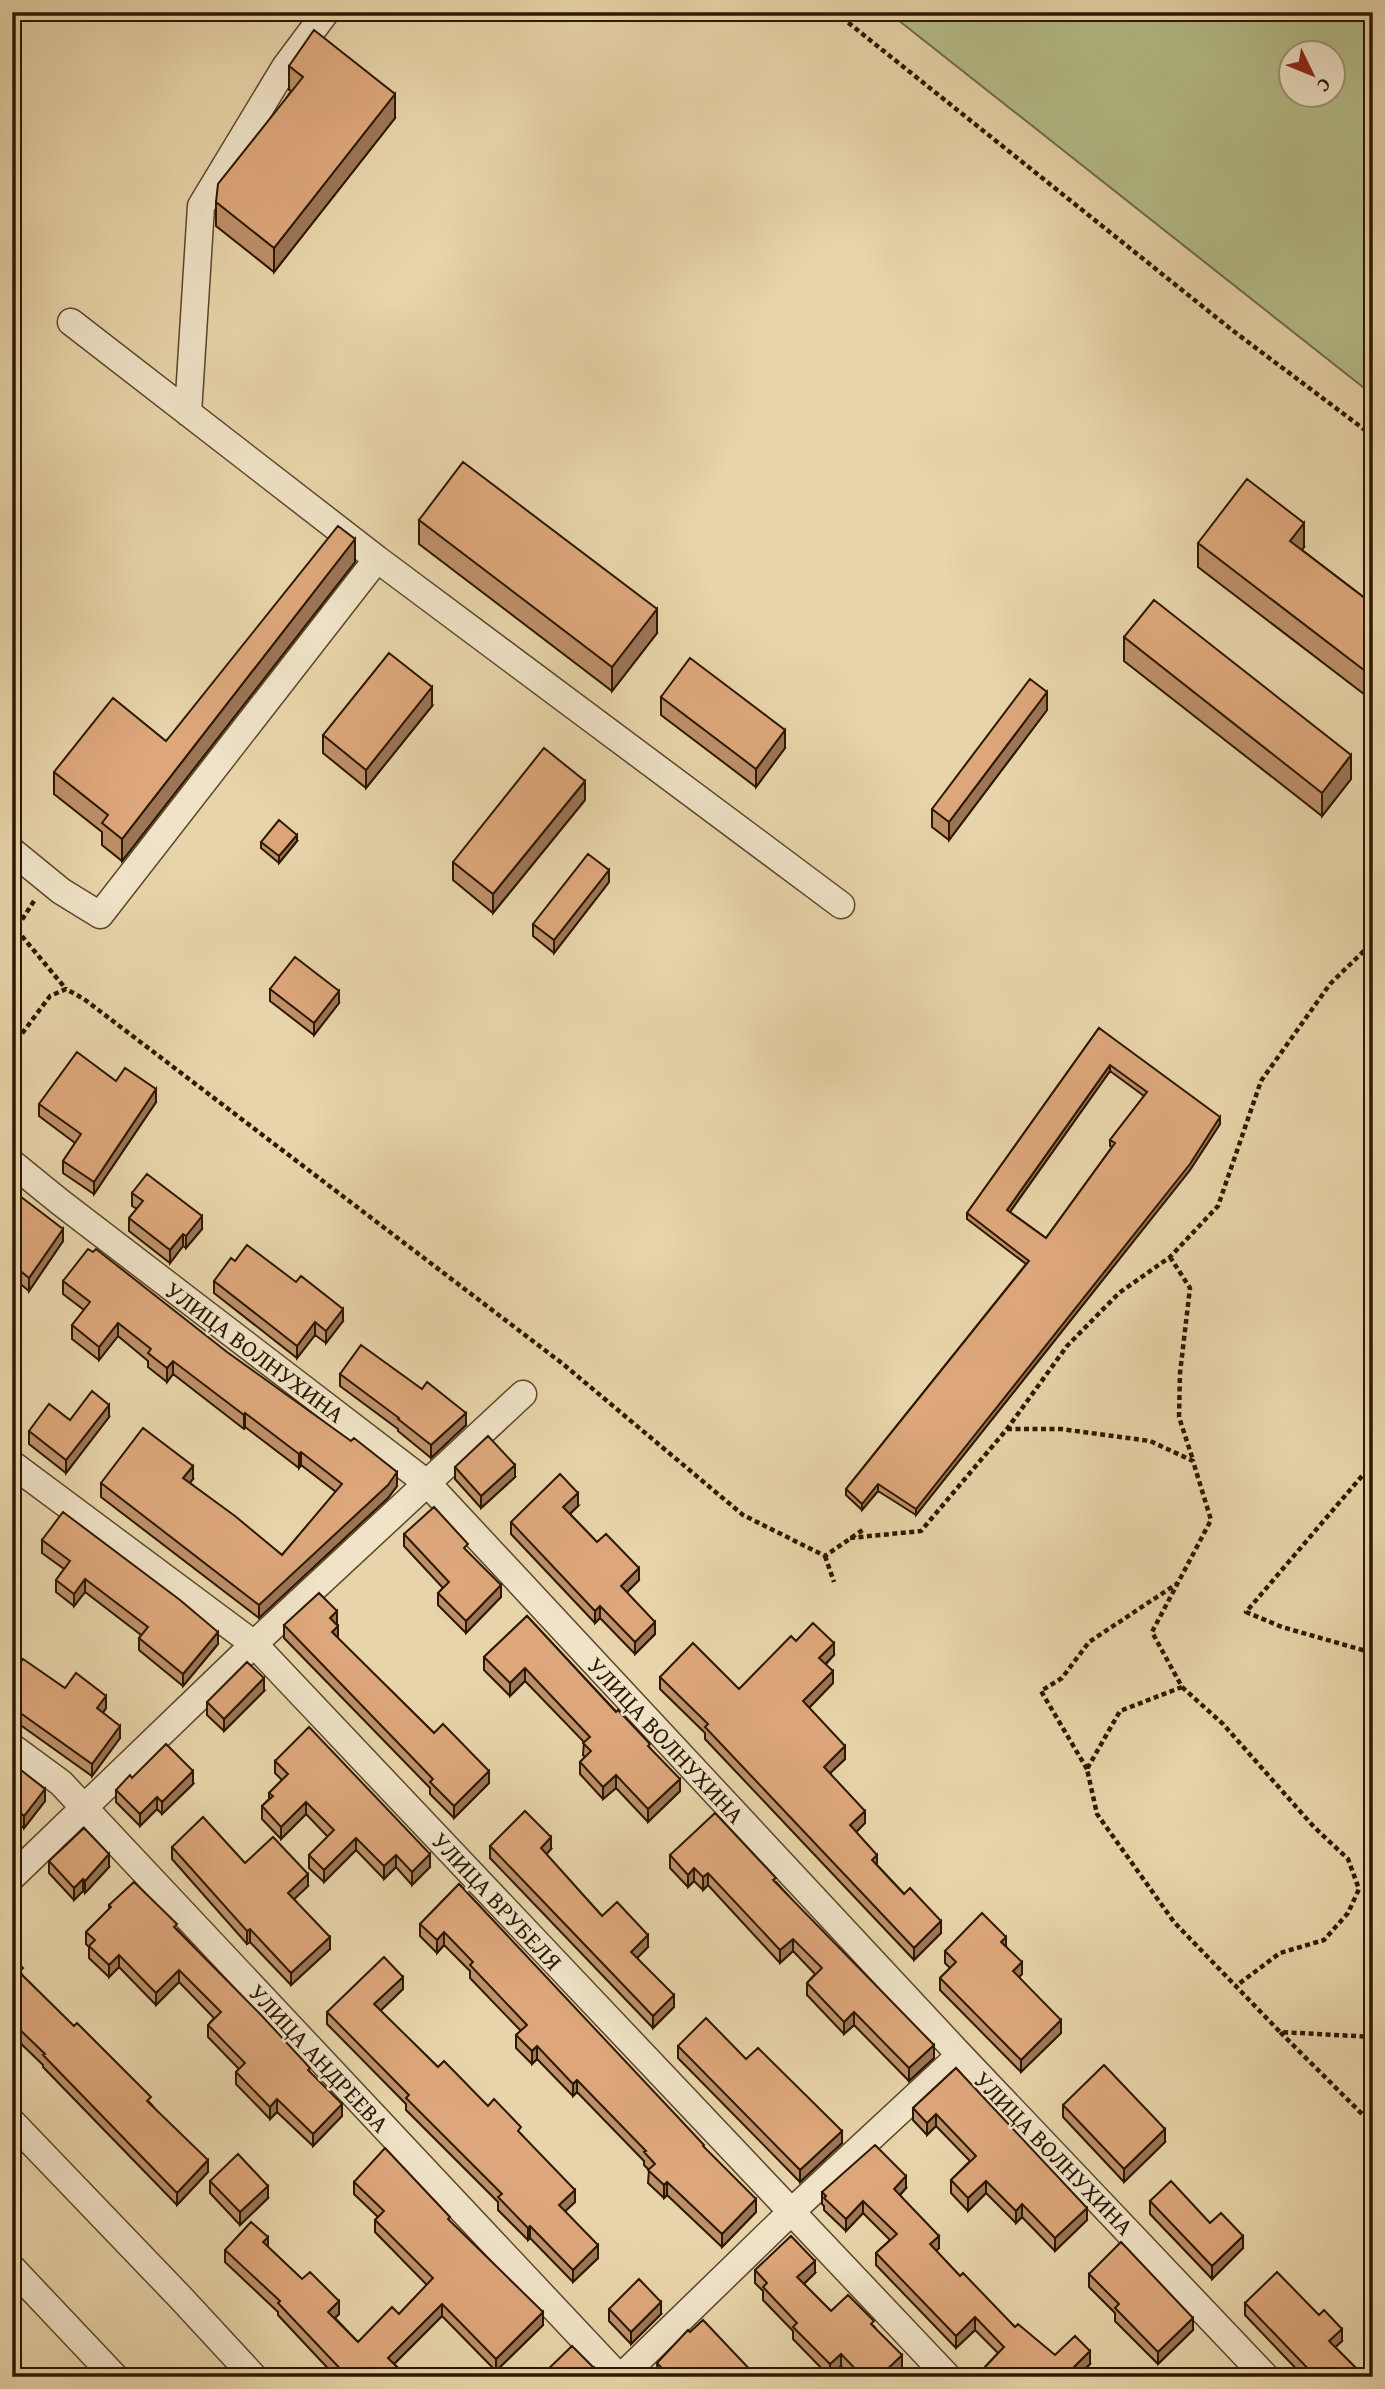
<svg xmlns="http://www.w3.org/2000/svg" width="1385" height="2389" viewBox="0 0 1385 2389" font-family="'Gentium Book Plus',serif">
<rect width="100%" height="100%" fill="#e8d4aa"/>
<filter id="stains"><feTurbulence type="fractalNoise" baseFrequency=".00286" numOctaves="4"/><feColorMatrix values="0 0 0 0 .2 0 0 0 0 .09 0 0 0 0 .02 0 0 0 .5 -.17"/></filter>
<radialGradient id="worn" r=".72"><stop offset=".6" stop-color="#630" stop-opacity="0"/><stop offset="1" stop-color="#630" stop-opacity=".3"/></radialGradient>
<!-- green -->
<path fill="#b4bd8a" stroke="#706a45" stroke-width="2" fill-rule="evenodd" d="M888 12H1373V395ZM1290 52H1332V94H1290Z"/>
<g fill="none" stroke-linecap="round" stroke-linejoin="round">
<!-- minor casing -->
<g stroke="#5c472a" stroke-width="29">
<path id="minor" d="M71 322 377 559
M188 413 201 206 285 67 326 12
M12 851 61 891 100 915 377 559 841 905
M12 1163 60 1202 428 1484 960 2055 1266 2377
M12 1464 254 1644 948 2377
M12 1747 61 1783 619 2377
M12 1877 254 1644 523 1394
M12 2122 180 2297 254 2377
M12 2268 115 2377
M621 2377 791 2212 960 2055"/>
</g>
<!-- path -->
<path stroke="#2d1800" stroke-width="4.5" stroke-dasharray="5 3.5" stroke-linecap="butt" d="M835 12 1232 330 1373 436
M34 901 16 929 66 989
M12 1047 50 996 66 989 84 999 563 1364 743 1515 825 1556 864 1529
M1170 1257 1190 1288 1180 1373 1179 1417 1193 1460
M1007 1429H1061L1150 1441 1193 1461 1211 1520 1152 1632 1182 1687 1120 1711 1087 1769 1097 1814 1174 1922 1280 2032
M1373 1463 1246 1612 1282 1627 1373 1653
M850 1538 921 1531 1007 1429 1067 1346 1119 1293 1170 1257 1218 1206 1261 1081 1330 984 1373 942
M825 1556 834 1582
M1182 1687 1223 1724 1314 1827 1348 1859 1359 1889 1348 1913 1324 1940 1280 1953 1236 1986
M1087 1769 1041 1691 1062 1678 1089 1642 1178 1583
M1373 2037 1280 2032 1373 2125"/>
<!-- minor -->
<use href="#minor" stroke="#f0e3c8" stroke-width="26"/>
</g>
<!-- wall -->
<path fill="#be906a" stroke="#2d1800" stroke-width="2" fill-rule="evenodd" d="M289 66 395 118 274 272 216 226V202L291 91 289 90Z
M419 520 657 633 612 691 419 544Z
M1198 543 1304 547 1302 550 1370 602 1373 598V701L1198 567Z
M355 562 122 861 102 845V832L54 794V772L166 741Z
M1124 637 1351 779 1322 816 1124 661Z
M661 697 785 748 756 787 661 715Z
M432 706 366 788 323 753V735Z
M1047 710 949 840 932 827V809Z
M585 800 493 913 453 880V862Z
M297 841 279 863 261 848V842Z
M609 882 554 953 533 936V924Z
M270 989 339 1003 314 1035 270 1001Z
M1099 1028 1220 1124 1190 1170 916 1515 878 1491 862 1510 846 1495V1489L1026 1264 967 1219V1213ZM1110 1071 1144 1096 1110 1140V1146L1112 1147 1046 1238 1010 1212Z
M116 1081 156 1102 94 1194 63 1173V1161L75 1143 39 1116V1104Z
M12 1190 63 1241 29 1291 12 1277Z
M132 1193 202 1229 186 1248 183 1246 170 1263 129 1231V1218L137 1209 132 1206Z
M235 1261 343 1321 326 1343 315 1335 297 1358 214 1293V1281Z
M63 1281 397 1486 388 1498 259 1618 101 1497V1483L193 1479 190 1483 282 1555 336 1492 301 1465 299 1468 245 1427 244 1429 173 1374 167 1382 148 1367V1361L118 1336 99 1360 72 1339V1325L84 1310 63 1294Z
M340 1374 422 1389 466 1425 431 1458 398 1431V1429L340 1386Z
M109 1417 66 1473 29 1444V1431L70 1420Z
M455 1467 515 1477 481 1508 455 1479Z
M578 1506 570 1514 597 1542 639 1580 627 1592 655 1634 635 1654 600 1618 595 1623 511 1534V1522Z
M404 1534 468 1552 501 1597 466 1633 438 1605V1593L443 1588 404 1546Z
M42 1540 218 1644 183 1686 139 1650V1638L141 1635 85 1592 74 1606 56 1592V1580L64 1569 42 1553Z
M527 1616 650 1748 680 1791 648 1822 616 1788 603 1799 580 1774V1762L585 1757 583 1755 584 1742 525 1681 510 1696 484 1670V1657Z
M336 1624 338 1639 434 1733 489 1783 454 1818 430 1794V1788L284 1638V1625Z
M796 1641 834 1655 826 1664 833 1683 809 1708 845 1759 830 1773 865 1823 856 1832 877 1865 941 1933 914 1960 705 1739V1733L660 1689V1677L739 1689Z
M12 1674 65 1688 106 1708 103 1713 120 1738 92 1776 12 1719Z
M264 1691 224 1731 207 1715V1702Z
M275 1761 430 1867 412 1885 396 1867 384 1879 356 1850 324 1882 309 1868V1855L328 1837 306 1814 281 1839 262 1819V1806L269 1799V1793L282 1780 275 1773Z
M12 1763 45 1801 24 1828 12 1819Z
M193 1784 162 1814 157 1809 140 1826 116 1802V1790Z
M490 1846 551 1849 546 1854 602 1916 648 1947 637 1958 674 2007 653 2028 490 1858Z
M172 1847 245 1863 308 1886 294 1899 330 1949 291 1985 250 1942 247 1944 172 1859Z
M670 1855 776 1882 934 2058 909 2081 854 2025 844 2034 807 1995V1983L815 1974 793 1951 780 1963 708 1885 703 1890 694 1881 688 1887 670 1868Z
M49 1861 109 1867 85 1893 83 1891 74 1900 49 1873Z
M459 1884 704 2148 756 2212 722 2247 667 2195 664 2198 648 2183 649 2170 644 2165V2161L577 2092 573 2096 537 2059 532 2064 516 2048V2035L521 2031 470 1978V1971L444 1945 437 1953 420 1936V1924Z
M109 1905 177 1929 310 2072 342 2116 313 2146 277 2112 270 2119 236 2084V2072L239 2069 208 2037V2025L214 2018 179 1982 156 2005 119 1967 109 1977 89 1958V1947L86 1944V1932L109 1909Z
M1006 1946 1022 1974 1019 1977 1061 2033 1021 2072 940 1990V1978L950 1968 945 1963V1951Z
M12 1957 23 1976 151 2104 208 2172 177 2205 43 2067V2065L12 2035Z
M403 1989 380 2011 438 2067 488 2106 521 2134 575 2202 565 2211 598 2258 573 2282 530 2238 528 2240 498 2210V2202L406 2110V2104L327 2024V2012Z
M678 2046 746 2059 842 2143 800 2182 678 2058Z
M956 2068 1087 2220 1055 2251 1022 2217 1016 2223 986 2193 968 2211 951 2193V2180L970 2161 936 2126 927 2135 913 2120V2108Z
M1063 2105 1165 2142 1124 2182 1063 2117Z
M210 2181 268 2198 240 2225 210 2193Z
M354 2182 450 2222 543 2325 496 2371 442 2316 394 2364 407 2377H336L278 2315V2312L225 2262V2250L268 2247 339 2314 335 2318 358 2342 399 2314 427 2285 375 2232V2220L378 2217 354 2194Z
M906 2188 900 2195 939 2248 936 2251 960 2276 1015 2327 1055 2355 1090 2364 1076 2377H985V2367L998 2353 975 2330 956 2348 876 2265V2253L890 2240 863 2213 846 2231 824 2210V2206L822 2204V2192Z
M1150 2201 1210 2223 1243 2248 1212 2279 1150 2214Z
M755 2270 815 2273 804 2284 831 2311 874 2326 902 2367 892 2377H851L841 2366 830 2377 793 2339V2331L763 2300V2291L755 2283Z
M1089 2274 1193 2330 1158 2364 1115 2321V2313L1089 2287Z
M1245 2303 1342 2341 1335 2347 1365 2377H1304L1245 2315Z
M609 2309 661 2314 631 2344 609 2321Z
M690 2332 757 2377H658L657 2363Z"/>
<!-- shaded-wall -->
<path fill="#9b7556" stroke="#2d1800" stroke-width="2" d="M395 94V118L274 272V248Z
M1304 523V547L1290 565V541Z
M355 539V562L122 861V839Z
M657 609V633L612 691V667Z
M432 687V706L366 788V770Z
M1047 692V710L949 840V822Z
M785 730V748L756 787V769Z
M1351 755V779L1322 816V793Z
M585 781V800L493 913V894Z
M297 835V841L279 863V856Z
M609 870V882L554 953V940Z
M339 991V1003L314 1035V1023Z
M1110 1065V1071L1007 1216V1210Z
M156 1089V1102L94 1194V1182Z
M1220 1117V1124L1190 1170 916 1515V1509Z
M202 1216V1229L186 1248V1236Z
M63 1229V1241L29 1291V1278Z
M183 1234V1246L170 1263V1250Z
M343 1309V1321L326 1343V1331Z
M315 1322V1335L297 1358V1346Z
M118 1323V1336L99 1360V1347Z
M173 1361V1374L167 1382V1368Z
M109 1405V1417L66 1473V1460Z
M245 1413V1427L244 1429V1415Z
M466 1413V1425L431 1458V1445Z
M301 1452V1465L299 1468V1454Z
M515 1465V1477L481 1508V1496Z
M193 1466V1479L183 1491V1478Z
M397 1472V1486L388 1498 259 1618V1605Z
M878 1484V1491L862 1510V1504Z
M578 1493V1506L563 1520V1507Z
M639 1568V1580L621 1598V1586Z
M85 1579V1592L74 1606V1594Z
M501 1585V1597L466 1633V1621Z
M600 1606V1618L595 1623V1611Z
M337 1611V1624L330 1630V1618Z
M655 1622V1634L635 1654V1642Z
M338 1626V1639L332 1632Z
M218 1632V1644L183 1686V1674Z
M834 1643V1655L819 1670V1658Z
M525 1668V1681L510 1696V1683Z
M833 1671V1683L803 1714V1701Z
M264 1678V1691L224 1731V1719Z
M106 1696V1708L97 1721V1708Z
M120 1726V1738L92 1776V1764Z
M845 1746V1759L824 1779V1767Z
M193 1771V1784L162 1814V1802Z
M489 1771V1783L454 1818V1806Z
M616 1775V1788L603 1799V1787Z
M680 1779V1791L648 1822V1809Z
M45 1789V1801L24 1828V1816Z
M157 1797V1809L140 1826V1814Z
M306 1802V1814L281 1839V1827Z
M865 1811V1823L850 1838V1825Z
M551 1837V1849L541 1860V1848Z
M356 1838V1850L324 1882V1870Z
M109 1854V1867L85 1893V1881Z
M430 1854V1867L412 1885V1872Z
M396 1855V1867L384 1879V1866Z
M877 1855V1867L872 1860Z
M694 1868V1881L688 1887V1875Z
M708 1873V1885L703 1890V1877Z
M308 1874V1886L288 1905V1893Z
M83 1879V1891L74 1900V1888Z
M941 1921V1933L914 1960V1948Z
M250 1929V1942L247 1944V1931Z
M444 1932V1945L437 1953V1940Z
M648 1935V1947L631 1964V1952Z
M330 1937V1949L291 1985V1973Z
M1006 1937V1949L1001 1942Z
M793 1939V1951L780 1963V1950Z
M119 1955V1967L109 1977V1965Z
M1022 1962V1974L1013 1983V1971Z
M179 1970V1982L156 2005V1993Z
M403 1977V1989L374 2017V2004Z
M674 1995V2007L653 2028V2016Z
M854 2012V2025L844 2034V2022Z
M1061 2020V2033L1021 2072V2060Z
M934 2045V2058L909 2081V2068Z
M537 2046V2059L532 2064V2051Z
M577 2080V2092L573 2096V2084Z
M277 2099V2112L270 2119V2107Z
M342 2104V2116L313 2146V2134Z
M936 2114V2126L927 2135V2123Z
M1165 2129V2142L1124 2182V2169Z
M842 2131V2143L800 2182V2170Z
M208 2160V2172L177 2205V2193Z
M906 2176V2188L894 2201V2189Z
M986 2181V2193L968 2211V2198Z
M667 2182V2195L664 2198V2185Z
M268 2186V2198L240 2225V2212Z
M575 2190V2202L559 2217V2205Z
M756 2199V2212L722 2247V2234Z
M863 2201V2213L846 2231V2219Z
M1022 2204V2217L1016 2223V2211Z
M1087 2208V2220L1055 2251V2238Z
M530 2226V2238L528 2240V2228Z
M939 2236V2248L930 2257V2244Z
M1243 2236V2248L1212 2279V2266Z
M268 2237V2250L263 2242Z
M598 2245V2258L573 2282V2270Z
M815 2261V2273L797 2290V2277Z
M339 2301V2314L328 2324V2312Z
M661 2302V2314L631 2344V2332Z
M442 2304V2316L388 2370V2358Z
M543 2312V2325L496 2371V2359Z
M975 2317V2330L956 2348V2336Z
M1193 2318V2330L1158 2364V2352Z
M1342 2329V2341L1329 2353V2341Z
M1090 2351V2364L1076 2377H1064Z
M841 2354V2366L830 2377V2364Z
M902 2355V2367L892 2377H879Z
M594 2368V2377H585Z"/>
<!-- building -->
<path fill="#dda77b" stroke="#2d1800" stroke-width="2" fill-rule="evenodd" d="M314 30 395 94 274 248 216 202 218 184 303 77 289 66Z
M463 462 657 609 612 667 419 520Z
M1247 479 1304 523 1290 541 1370 602 1373 598V677L1198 543Z
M338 526 355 539 122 839 102 823 108 815 54 772 113 698 166 741Z
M1154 600 1351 755 1322 793 1124 637Z
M389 653 432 687 366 770 323 735Z
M690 658 785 730 756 769 661 697Z
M1030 679 1047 692 949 822 932 809Z
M544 748 585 781 493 894 453 862Z
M279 820 297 835 279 856 261 842Z
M588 854 609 870 554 940 533 924Z
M295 957 339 991 314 1023 270 989Z
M1099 1028 1220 1117 1190 1164 916 1509 878 1484 862 1504 846 1489 1029 1261 967 1213ZM1110 1065 1147 1092 1110 1140 1115 1143 1046 1238 1007 1210Z
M77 1052 116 1081 125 1068 156 1089 94 1182 63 1161 81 1134 39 1104Z
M147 1174 202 1216 186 1236 183 1234 170 1250 129 1218 143 1201 132 1193Z
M12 1190 63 1229 29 1278 12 1264Z
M247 1245 296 1282 301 1276 343 1309 326 1331 315 1322 297 1346 214 1281 231 1258 235 1261Z
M88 1249 93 1252 96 1249 227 1352 351 1441 354 1438 397 1472 388 1485 259 1605 101 1483 143 1428 193 1466 183 1478 235 1516 282 1555 342 1484 301 1452 299 1454 245 1413 244 1415 173 1361 167 1368 148 1353 151 1349 118 1323 99 1347 72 1325 90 1302 63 1281Z
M361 1345 422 1389 427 1382 466 1413 431 1445 398 1419 399 1418 340 1374Z
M92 1391 109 1405 66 1460 29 1431 49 1404 70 1420Z
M488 1436 515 1465 481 1496 455 1467Z
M560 1474 578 1493 563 1507 597 1542 606 1534 639 1568 621 1586 655 1622 635 1642 600 1606 595 1611 511 1522Z
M434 1507 468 1544 464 1548 501 1585 466 1621 438 1593 449 1582 404 1534Z
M63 1512 180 1600 218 1632 183 1674 139 1638 148 1627 85 1579 74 1594 56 1580 70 1561 42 1540Z
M319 1593 337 1611 330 1618 338 1626 332 1632 434 1733 443 1724 489 1771 454 1806 430 1782 433 1779 284 1625Z
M527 1616 616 1712 618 1710 650 1744 648 1746 680 1779 648 1809 616 1775 603 1787 580 1762 591 1751 583 1743 590 1737 525 1668 510 1683 484 1657Z
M813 1623 834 1643 819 1658 833 1671 803 1701 845 1746 824 1767 865 1811 850 1825 877 1855 872 1860 904 1894 910 1888 941 1921 914 1948 705 1727 708 1724 660 1677 693 1643 739 1689 791 1636 796 1641Z
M23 1659 65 1688 76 1673 106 1696 97 1708 120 1726 92 1764 12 1707V1674Z
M247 1662 264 1678 224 1719 207 1702Z
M309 1727 430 1854 412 1872 396 1855 384 1866 356 1838 324 1870 309 1855 334 1830 306 1802 281 1827 262 1806 273 1796 269 1793 288 1774 275 1761Z
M166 1744 193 1771 162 1802 157 1797 140 1814 116 1790 130 1775 132 1778Z
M12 1763 45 1789 24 1816 12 1806Z
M525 1811 551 1837 541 1848 602 1916 617 1902 648 1935 631 1952 674 1995 653 2016 490 1846Z
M715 1813 776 1878 773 1880 934 2045 909 2068 854 2012 844 2022 807 1983 822 1968 793 1939 780 1950 708 1873 703 1877 694 1868 688 1875 670 1855Z
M203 1817 245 1863 273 1837 308 1874 288 1893 330 1937 291 1973 250 1929 247 1931 172 1847Z
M84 1828 109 1854 85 1881 83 1879 74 1888 49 1861Z
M134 1882 177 1924 174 1927 262 2016 310 2068 308 2070 342 2104 313 2134 277 2099 270 2107 236 2072 245 2063 208 2025 221 2012 179 1970 156 1993 119 1955 109 1965 89 1946 95 1940 86 1932 111 1907 109 1905Z
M459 1884 704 2145 703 2146 756 2199 722 2234 667 2182 664 2185 648 2170 655 2164 644 2152 646 2151 577 2080 573 2084 537 2046 532 2051 516 2035 527 2025 470 1965 473 1962 444 1932 437 1940 420 1924Z
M982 1913 1006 1937 1001 1942 1022 1962 1013 1971 1061 2020 1021 2060 940 1978 956 1962 945 1951Z
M12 1957 23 1968 19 1972 74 2026 77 2023 151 2097 147 2101 208 2160 177 2193 43 2055 45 2054 12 2022Z
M384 1957 403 1977 374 2004 438 2067 444 2061 488 2106 494 2099 521 2127 518 2131 575 2190 559 2205 598 2245 573 2270 530 2226 528 2228 498 2197 502 2194 406 2098 409 2095 327 2012Z
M706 2018 746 2059 758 2048 842 2131 800 2170 678 2046Z
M1104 2065 1165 2129 1124 2169 1063 2105Z
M956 2068 1087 2208 1055 2238 1022 2204 1016 2211 986 2181 968 2198 951 2180 976 2156 936 2114 927 2123 913 2108Z
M875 2145 906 2176 894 2189 939 2236 930 2244 960 2276 963 2273 1015 2327 1018 2324 1055 2355 1075 2336 1090 2351 1064 2377H994L985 2367 1004 2347 975 2317 956 2336 876 2253 897 2234 863 2201 846 2219 824 2198 826 2196 822 2192Z
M385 2148 450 2217 448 2219 543 2312 496 2359 442 2304 388 2358 407 2377H348L278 2303 280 2301 225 2250 251 2222 268 2237 263 2242 302 2279 310 2272 339 2301 328 2312 358 2342 392 2307 399 2314 433 2278 375 2220 384 2211 354 2182Z
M238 2154 268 2186 240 2212 210 2181Z
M1171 2181 1210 2223 1221 2213 1243 2236 1212 2266 1150 2201Z
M791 2236 815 2261 797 2277 831 2311 848 2295 874 2321 871 2324 902 2355 879 2377H863L841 2354 830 2364 793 2327 797 2323 763 2287 767 2283 755 2270Z
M1121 2242 1193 2318 1158 2352 1115 2308 1119 2304 1089 2274Z
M1277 2272 1319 2315 1324 2310 1342 2329 1329 2341 1365 2377H1316L1245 2303Z
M639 2279 661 2302 631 2332 609 2309Z
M703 2320 757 2377H670L657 2363 688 2330 690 2332Z
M572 2346 594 2368 585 2377H540Z
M1242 2371 1247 2377H1237Z"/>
<g text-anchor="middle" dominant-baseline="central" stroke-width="5" stroke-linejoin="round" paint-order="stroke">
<!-- street labels -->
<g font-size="24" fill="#2d1800" stroke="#f0e3c8">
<text transform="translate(255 1352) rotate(37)">УЛИЦА ВОЛНУХИНА</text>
<text transform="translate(666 1740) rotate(47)">УЛИЦА ВОЛНУХИНА</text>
<text transform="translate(497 1901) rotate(47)">УЛИЦА ВРУБЕЛЯ</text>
<text transform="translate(319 2058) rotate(47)">УЛИЦА АНДРЕЕВА</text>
<text transform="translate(1054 2153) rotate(46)">УЛИЦА ВОЛНУХИНА</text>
</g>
</g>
<!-- margin -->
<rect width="1385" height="2389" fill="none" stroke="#e8d4aa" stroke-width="42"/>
<rect x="14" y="14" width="1357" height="2361" fill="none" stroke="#2d1800" stroke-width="3.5"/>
<rect x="21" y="21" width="1343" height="2347" fill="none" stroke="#2d1800" stroke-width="2"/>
<!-- north arrow -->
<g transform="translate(1312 74) rotate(133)"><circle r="33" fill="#f0e3c8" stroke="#a29278" stroke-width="2"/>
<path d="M0-5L12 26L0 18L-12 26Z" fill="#8f2418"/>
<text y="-10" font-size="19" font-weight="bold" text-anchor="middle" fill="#2d1800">С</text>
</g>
<rect width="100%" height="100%" filter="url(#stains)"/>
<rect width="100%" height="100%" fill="url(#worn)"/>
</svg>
